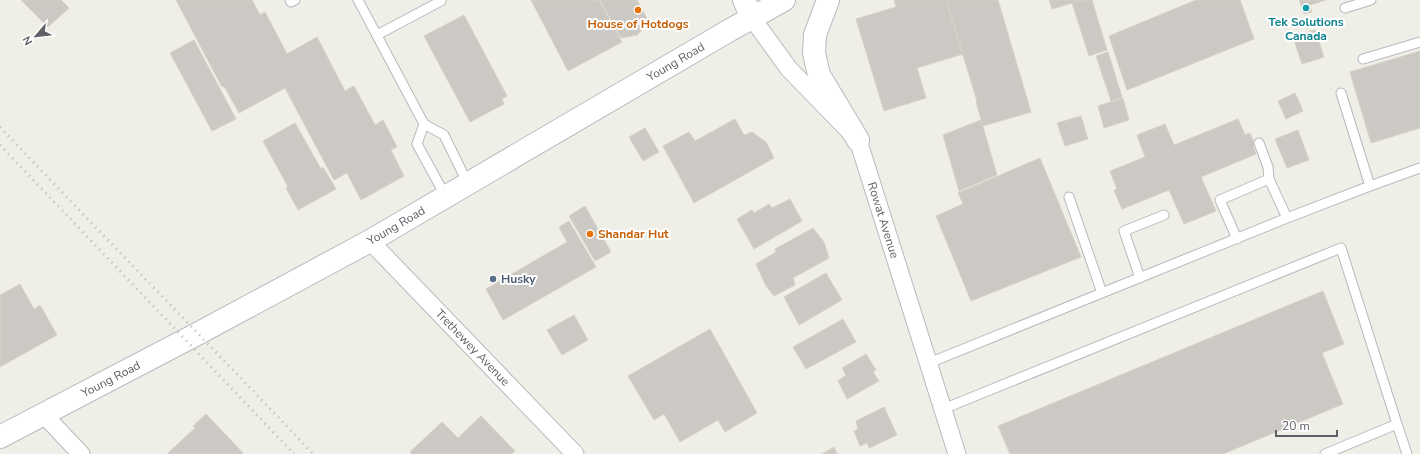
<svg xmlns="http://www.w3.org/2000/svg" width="1420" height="454" viewBox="0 0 1420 454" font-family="'Nunito Sans',sans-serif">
<rect width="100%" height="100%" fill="#f0efe7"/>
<!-- building -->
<path fill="#ccc9c4" stroke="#d5d2c6" d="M21 0H61L69 8 48 27Z
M176 0H252L260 15 265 12 287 54 317 37 345 91 354 86 375 125 383 120 397 147 391 150 404 176 361 200 347 173 334 180 285 88 239 113 224 86 222 87Z
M531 0H599L622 42 568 71Z
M600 0H637L649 22 637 35 621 38Z
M894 0H946L963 54 917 68 926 98 884 111 856 19 896 7Z
M946 0H998L1031 112 983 126 976 102 977 101Z
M1049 0H1082L1052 9Z
M1083 0H1092L1107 50 1089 56 1072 3Z
M1196 0H1240L1254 39 1127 90 1109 36Z
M1299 0H1326L1310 5 1312 12 1304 14Z
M464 15 507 96 502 99 504 104 470 122 424 36Z
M1315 30 1324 57 1302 64 1293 37Z
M194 40 236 119 212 131 170 53Z
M1420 51V128L1371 143 1350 72Z
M1108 52 1122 97 1111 101 1096 56Z
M1295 93 1303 111 1286 119 1278 101Z
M1123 98 1129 120 1104 128 1098 106Z
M1081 116 1088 139 1065 146 1057 123Z
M735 119 744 135 752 132 766 142 774 158 694 203 663 146 689 132 695 141Z
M1238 119 1245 135 1250 133 1255 145 1253 146 1256 154 1201 177 1216 211 1184 224 1169 190 1122 209 1114 190 1117 189 1110 171 1145 157 1137 135 1165 124 1174 145Z
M981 120 997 175 959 191 943 135Z
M295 123 321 169 323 167 336 189 298 210 286 188 288 187 263 141Z
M645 128 659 152 643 161 629 137Z
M1298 130 1309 160 1287 168 1275 139Z
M1040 158 1081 257 971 301 936 216 963 204 958 193Z
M790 199 802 221 754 249 737 219 752 210 754 213 769 204 772 208Z
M585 206 611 252 595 261 569 216Z
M569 221 596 267 503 320 486 289 567 242 559 227Z
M813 228 824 242 829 258 793 278 795 285 774 296 766 286 756 264 776 252 775 249Z
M826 273 842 300 799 325 784 297Z
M20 284 34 309 40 305 57 335 0 367V295Z
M1323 291 1344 344 1322 353 1343 404 1223 454H1010L998 426Z
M574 315 588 340 562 355 547 330Z
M843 319 856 342 806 369 793 347Z
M710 329 757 413 725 432 718 420 680 442 664 414 654 420 628 376Z
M866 354 876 370 873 372 879 381 847 399 838 381 846 375 842 368Z
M884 407 897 435 869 448 867 443 860 446 854 431 858 429 856 421Z
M206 414 243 453 241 454H167L195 428 193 426Z
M481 416 515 451 511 454H412L410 452 442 422 458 438Z
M834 447 837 454H822Z"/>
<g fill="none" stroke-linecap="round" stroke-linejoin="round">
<!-- lane casing -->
<g stroke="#b7b9bd" stroke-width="11">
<path id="lane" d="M290 0 291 2 295 0
M358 0 424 124 417 144 446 197
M1345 8 1371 0
M377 35 441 1
M1363 59 1420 42
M1341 93 1370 186
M424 124 444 135 468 184
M1259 143 1268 167 1269 179
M1069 197 1102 293
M1237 239 1220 200 1269 179 1287 218
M1140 278 1124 231 1164 215
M929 363 1287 218 1370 186 1420 168
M943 409 1341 248 1397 424 1325 454
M1397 424 1407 454"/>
</g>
<!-- street casing -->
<g stroke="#b7b9bd" stroke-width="19">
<g id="street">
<path id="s1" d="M752 18 789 69 858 140 957 454"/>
<path id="s2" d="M370 241 575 454"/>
<path d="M44 415 81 454"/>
</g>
</g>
<!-- secondary casing -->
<g stroke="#b8bac0" stroke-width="24">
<g id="secondary">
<path d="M744 0 752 18"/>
<path d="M828 0 815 35 814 53 819 75 858 140"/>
<path id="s3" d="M0 437 199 333 370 241 730 30 784 0"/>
</g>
</g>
<!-- lane -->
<use href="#lane" stroke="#fff" stroke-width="9"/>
<!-- street -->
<use href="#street" stroke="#fff" stroke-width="17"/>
<!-- secondary -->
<use href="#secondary" stroke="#fff" stroke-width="22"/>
<!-- rail -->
<path stroke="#b7b8b8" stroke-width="3" stroke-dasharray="1 5" stroke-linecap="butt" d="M0 127C104 237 209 344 313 454
M0 145 294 454"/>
</g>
<!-- markers -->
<circle fill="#0f9aa8" stroke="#fff" stroke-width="1.5" cx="1306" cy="8" r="4"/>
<g fill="#e8710a" stroke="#fff" stroke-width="1.5">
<circle cx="638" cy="10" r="4"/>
<circle cx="590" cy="234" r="4"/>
</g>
<circle fill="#5c6f8a" stroke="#fff" stroke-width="1.5" cx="493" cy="279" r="4"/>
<g text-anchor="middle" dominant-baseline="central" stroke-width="4" stroke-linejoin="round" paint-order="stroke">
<!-- culture labels -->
<g font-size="12" font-weight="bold" fill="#0d838f" stroke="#fff">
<text x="1306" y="22">Tek Solutions<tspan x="1306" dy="14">Canada</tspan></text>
</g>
<!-- food labels -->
<g font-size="12" font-weight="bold" fill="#c56008" stroke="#fff">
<text x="638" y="24">House of Hotdogs</text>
<text x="598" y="234" text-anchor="start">Shandar Hut</text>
</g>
<!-- street labels -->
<g font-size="12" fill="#5f6167" stroke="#fff">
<text stroke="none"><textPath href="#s3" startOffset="773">Young Road</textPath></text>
<text stroke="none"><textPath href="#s1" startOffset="246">Rowat Avenue</textPath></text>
<text stroke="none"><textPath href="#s3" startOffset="449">Young Road</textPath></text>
<text stroke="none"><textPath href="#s2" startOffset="148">Trethewey Avenue</textPath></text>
<text stroke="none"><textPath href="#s3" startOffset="125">Young Road</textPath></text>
</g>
<!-- service labels -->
<g font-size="12" font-weight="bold" fill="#4e5e75" stroke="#fff" text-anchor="start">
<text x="501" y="279">Husky</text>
</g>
</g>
<!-- north arrow -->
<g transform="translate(36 36) rotate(242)" stroke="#ffffff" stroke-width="3" paint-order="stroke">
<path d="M0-3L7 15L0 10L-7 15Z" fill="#5f6167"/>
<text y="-6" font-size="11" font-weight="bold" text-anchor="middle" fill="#5f6167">N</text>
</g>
<!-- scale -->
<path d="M1276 430v6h61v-6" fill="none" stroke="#5f6167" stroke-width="2"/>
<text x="1282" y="430" font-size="12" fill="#5f6167" stroke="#ffffff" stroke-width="3" paint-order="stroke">20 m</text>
</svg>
